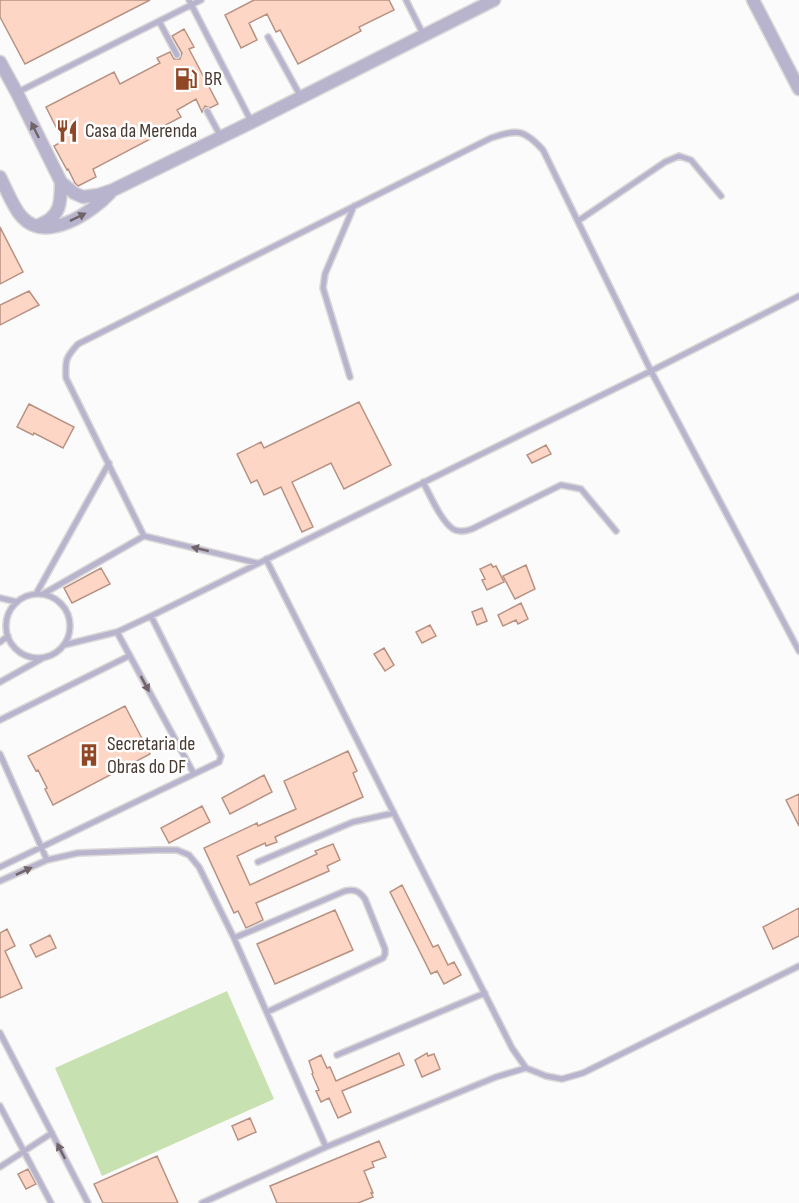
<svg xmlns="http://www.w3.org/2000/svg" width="799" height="1203" viewBox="0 0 799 1203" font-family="'Sofia Sans Condensed',sans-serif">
<rect width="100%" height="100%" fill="#fbfbfb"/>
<!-- green -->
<path fill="#c8e1b1" d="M227 991 274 1099 102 1176 55 1068Z"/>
<!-- building -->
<path fill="#fed6c6" stroke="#b79283" stroke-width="1.5" d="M0 0H150L25 64 0 17Z
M254 0H389L394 10 359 27 361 31 298 64 280 30 276 32 267 14 249 23 257 40 241 48 225 15Z
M184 29 194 47 189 49 218 104 210 108 205 106 202 112 196 99 177 110 181 117 156 130 158 135 93 169 96 177 78 186 75 183 68 169 67 170 54 146 63 141 46 107 114 72 120 84 160 63 157 58 170 52 174 59H180L182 53 172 36Z
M0 227 23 272 0 284Z
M29 291 39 305 0 325V305Z
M359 402 391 465 344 489 331 463 292 482 313 527 302 532 281 487 264 495 257 480 251 483 237 454 261 442 264 448Z
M29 404 74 427 63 448 34 433 33 435 17 427Z
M546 445 551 454 532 463 527 455Z
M491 564 493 567 496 566 504 582 487 590 482 580 485 579 480 569Z
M526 565 535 589 515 599 503 576Z
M101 568 110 584 72 603 64 588Z
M521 603 528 619 518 624 516 620 503 626 498 615Z
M482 608 487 621 477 625 472 612Z
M430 625 436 636 422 643 416 632Z
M384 648 394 665 385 671 374 654Z
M125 706 150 754 53 805 45 789 47 788 38 770 36 771 28 756Z
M348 751 357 771 353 773 363 797 275 837 277 842 266 846 265 843 237 856 250 885 317 854 315 851 333 844 340 860 327 866 329 871 256 903 263 920 246 928 238 911 234 913 204 848 257 823 258 826 296 809 284 781Z
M264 775 272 792 230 814 222 798Z
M799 794V826L786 800Z
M202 806 210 822 169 843 161 828Z
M402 885 433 947 438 945 448 965 454 962 461 975 444 984 437 971 431 974 390 892Z
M799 908V936L773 949 763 927Z
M335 910 353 950 275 984 257 944Z
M7 929 15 946 5 951 22 988 0 998V933Z
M50 935 56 948 36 957 30 945Z
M399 1053 404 1065 342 1091 351 1112 338 1118 329 1098 321 1102 316 1091 319 1090 312 1074 313 1073 309 1061 321 1055 327 1068 330 1067 336 1081Z
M427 1053 428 1056 434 1054 440 1069 422 1077 415 1060Z
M250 1118 256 1132 238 1140 232 1126Z
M379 1141 386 1157 372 1162 374 1167 364 1171 373 1193H371L373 1197 358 1203H277L270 1186Z
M157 1156 178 1203H103L94 1184Z
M28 1169 36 1184 26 1189 18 1174Z"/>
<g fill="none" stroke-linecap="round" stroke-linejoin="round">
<!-- service casing -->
<g stroke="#dbd8d7" stroke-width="8">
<path id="service" d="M189 0 251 121
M406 0 424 36
M159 21 177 55
M268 37 301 97
M18 92 201 0
M207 111 221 137
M578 221 665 162 679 156 691 160 721 196
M350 377 323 288 325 274 354 206
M423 482C430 495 441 521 453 529 459 533 466 531 472 529L561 485 581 489 616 531
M144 536 66 378C65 360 66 357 78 344L491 138C517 129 524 129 543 150L651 371 799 651
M266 559 512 1048 526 1068 546 1076 562 1079 583 1073 799 966
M36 594 109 463
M43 594 144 536 257 563
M6 626a32 32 0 1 1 64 0a32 32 0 1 1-64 0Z
M0 598 17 602
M117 632 194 774
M0 642 8 636
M64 645 117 632 151 616 651 371 799 296
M0 682 43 658
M0 720 129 656
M0 754 47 860 78 853 157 850H177L189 855 199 867 234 938 326 1147
M258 862 353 822 394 813
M0 867 194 774 219 762 221 756 151 616
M0 881 47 860
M234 938 345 891C355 889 359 891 365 899L385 949V954L383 958 267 1012
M0 1033 88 1203
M337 1055 485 993
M0 1106 51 1203
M0 1167 52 1133
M202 1203 326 1147 496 1077 526 1068"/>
</g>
<!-- tertiary casing -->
<g stroke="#dbd8d7" stroke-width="15">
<path id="tertiary" d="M753 0 799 89
M0 62 17 93 61 182 74 193 83 197 98 195 113 190 252 122 494 0
M0 177C6 188 13 208 22 217 46 244 92 212 110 193
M39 225C61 217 61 202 61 182"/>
</g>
<!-- service -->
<use href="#service" stroke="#b9b4cd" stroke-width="5"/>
<!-- tertiary -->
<use href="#tertiary" stroke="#b9b4cd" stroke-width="12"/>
</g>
<!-- one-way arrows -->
<defs><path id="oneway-solid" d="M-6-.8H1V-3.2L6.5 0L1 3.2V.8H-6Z" transform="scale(1.5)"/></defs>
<g fill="#706469">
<use href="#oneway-solid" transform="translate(35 130) rotate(-116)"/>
<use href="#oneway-solid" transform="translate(78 217) rotate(-26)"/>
<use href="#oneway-solid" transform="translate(200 549) rotate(-166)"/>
<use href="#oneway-solid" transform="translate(145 684) rotate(62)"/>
<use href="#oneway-solid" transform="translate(24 871) rotate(-25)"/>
<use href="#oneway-solid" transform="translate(61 1151) rotate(-117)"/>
</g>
<!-- icons -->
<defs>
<g id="fuel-bare" transform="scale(1.8)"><path d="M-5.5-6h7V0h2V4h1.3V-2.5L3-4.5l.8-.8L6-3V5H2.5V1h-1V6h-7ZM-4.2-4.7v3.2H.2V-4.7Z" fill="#8f4725" stroke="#fff" stroke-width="2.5" paint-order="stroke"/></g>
<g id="restaurant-bare" transform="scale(1.8)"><path d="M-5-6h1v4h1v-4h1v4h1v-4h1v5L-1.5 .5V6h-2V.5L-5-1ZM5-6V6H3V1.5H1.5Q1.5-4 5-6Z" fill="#8f4725" stroke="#fff" stroke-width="2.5" paint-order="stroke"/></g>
<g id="building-bare" transform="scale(1.8)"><path d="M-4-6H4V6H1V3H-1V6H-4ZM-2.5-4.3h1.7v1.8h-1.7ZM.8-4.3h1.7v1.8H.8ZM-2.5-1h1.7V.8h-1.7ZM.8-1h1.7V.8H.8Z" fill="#8f4725" stroke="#fff" stroke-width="2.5" paint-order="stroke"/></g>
</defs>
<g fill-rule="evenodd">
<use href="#fuel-bare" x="186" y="79"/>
<use href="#restaurant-bare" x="67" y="131"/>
<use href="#building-bare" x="89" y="755"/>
</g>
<g text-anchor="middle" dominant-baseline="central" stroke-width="5" stroke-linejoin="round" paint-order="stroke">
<!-- poi labels -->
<g font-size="20" fill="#493933" stroke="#fff" text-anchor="start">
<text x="204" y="79">BR</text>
<text x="85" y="131">Casa da Merenda</text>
<text x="107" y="744">Secretaria de<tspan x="107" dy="23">Obras do DF</tspan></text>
</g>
</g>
</svg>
